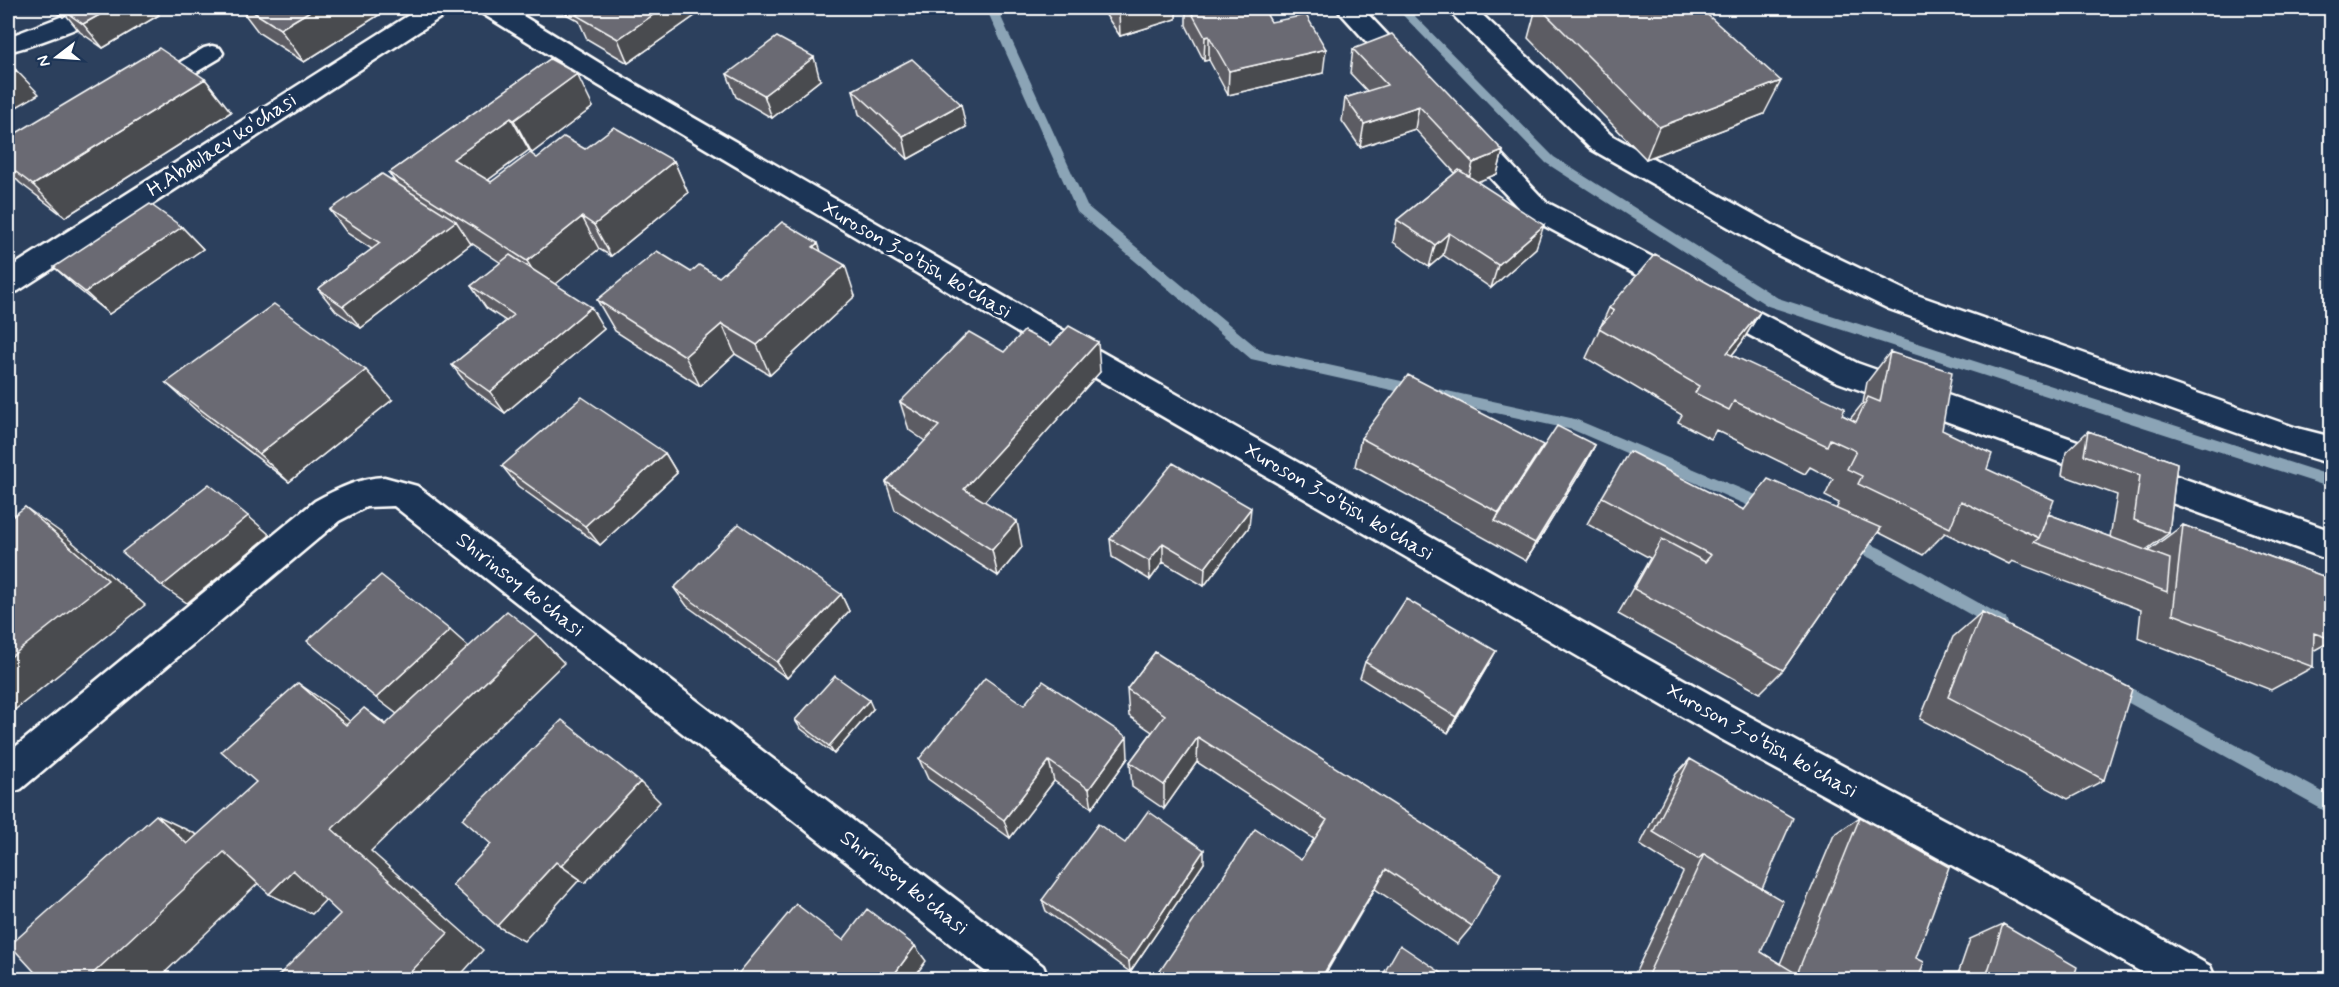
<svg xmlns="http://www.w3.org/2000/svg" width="2339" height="987" viewBox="0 0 2339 987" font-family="Mynerve,sans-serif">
<rect width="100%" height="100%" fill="#2c405d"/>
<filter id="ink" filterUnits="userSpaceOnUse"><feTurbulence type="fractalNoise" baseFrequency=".0167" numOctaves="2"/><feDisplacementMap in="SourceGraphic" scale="12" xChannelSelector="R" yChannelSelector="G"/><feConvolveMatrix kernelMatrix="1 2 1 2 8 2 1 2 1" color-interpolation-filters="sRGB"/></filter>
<g filter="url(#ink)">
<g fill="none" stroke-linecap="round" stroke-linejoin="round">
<!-- stream -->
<path fill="#8ba4b6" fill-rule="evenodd" d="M986 8H997L1087 206 1260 350 1575 419 1775 503 1778 508 1775 513 1770 514 1765 513 1573 430 1251 359 1077 212Z
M1396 8H1407L1554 157 1778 298 2332 476V488L1768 306 1546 163Z
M1847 534 1880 548 2006 618 2008 623 2006 628 2000 630 1994 628 1870 558 1842 546 1839 541 1842 536Z
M2113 678 2332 797V815L2107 691 2105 686 2107 681Z"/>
<!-- lane casing -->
<g stroke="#fff" stroke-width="5">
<path id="lane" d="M84 8H111C102 22 26 48 8 52V37Z
M212 46 220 48 223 53 220 58 163 92 155 95 147 92 144 87 147 82 204 48Z"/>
</g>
<!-- street casing -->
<g stroke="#fff" stroke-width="5">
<path id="street" d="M420 8H450L446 14 18 291 8 294V269Z
M479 8H510L616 73 1059 328 1747 715 2069 886 2210 966 2216 980H2155L2041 914 1721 739 1037 344 598 85 483 14Z
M1336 8H1362L1418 67 1422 73 1418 79 1409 82 1400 79Z
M1449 8H1475L1611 135 1796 238 1911 293 2297 428 2332 437V464L2285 450 1889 309 1776 254 1591 149 1452 14Z
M1467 125 1477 128 1546 202 1857 363 2332 531V561L1835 381 1526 216 1457 142 1453 135 1457 128Z
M384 477 417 486 1043 966 1049 980H996L394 506 366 507 339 521 21 789 8 794V753L315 501C337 489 359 478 384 477Z"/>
</g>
<!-- lane -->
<use href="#lane" fill="#1d3557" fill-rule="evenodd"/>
<!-- street -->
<use href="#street" fill="#1d3557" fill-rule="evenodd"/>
</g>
<!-- wall -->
<path fill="#5b5c63" stroke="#fff" stroke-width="1.5" d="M49 8H153L159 15 103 48 80 32 66 15 63 17Z
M240 8H390L304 62 259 33Z
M555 8H706L628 63 587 39 579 21Z
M1101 8H1176V19L1120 36Z
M1186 8H1263L1271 22 1323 73 1228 95 1209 60 1204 61 1186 25Z
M1536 8H1700L1764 114 1646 159 1528 38Z
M1353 49 1503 151 1497 174 1477 182 1536 248 1491 288 1443 255 1429 267 1393 242 1397 220 1455 173 1415 129 1360 147 1342 121 1345 98 1367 91 1350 73Z
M550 59 593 107 532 153 529 150 488 180 491 182 537 158 585 149 674 161 688 193 611 256 599 249 555 284 604 329 505 413 468 386 452 365 506 321 486 308 471 286 501 263 471 243V244L361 328 336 311 318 289 372 249 347 233 330 210 395 182 389 173Z
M727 74 820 80 772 118 736 97Z
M205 79 231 112 65 217 20 183 8 171V138Z
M853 90 966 127 908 159 859 114Z
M182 227 203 249 109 314 78 289 54 267Z
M821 252 855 296 770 375 735 354 700 386 615 331 597 300 691 272 719 277Z
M1609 308 1760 312 1742 342 1732 355 1850 419 1863 403 1867 382 1890 352 1942 430 1987 469 2048 514 2110 537 2117 495 2062 475 2066 452 2088 431 2177 463 2169 533 2146 550 2148 551 2183 525 2331 579V641L2313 651V667L2271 690 2138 638 2141 610 2012 561 2009 564 1945 533 1923 555 1878 532 1783 670 1760 693 1618 614 1650 558 1587 524 1602 497 1744 510 1836 509 1839 503 1825 496 1833 479 1810 467 1805 474 1716 430 1711 439 1678 422 1682 415 1586 358Z
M1004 352 1100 372 984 501 1022 547 998 576 895 510 886 482 925 441 909 430 900 402Z
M166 383 392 400 289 482 198 412Z
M1361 438 1540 452 1595 445 1585 465 1526 561 1355 466Z
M665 453 677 473 600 545 518 486 502 466Z
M1249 527 1204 586 1163 562 1150 580 1112 557 1110 539Z
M674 588 841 594 849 611 787 678 687 606Z
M1982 612 2104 780 2068 799 1920 719 1953 637Z
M1496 651 1487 667 1448 733 1360 678 1365 662Z
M1155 652 1472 926 1457 944 1375 889 1301 860 1314 839 1197 762 1164 809 1132 787 1130 762 1152 732 1129 716 1127 689Z
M1024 705 1128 758 1092 808 1054 781 1010 838 928 779 919 759Z
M873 709 834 754 800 728 795 720Z
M1690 759 1762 889 1761 952 1780 964 1834 835 1860 817 1916 958 1918 980H1632L1683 872 1640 845 1676 774Z
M1125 843 1204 863 1130 972 1046 911 1042 900Z
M2003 924 2074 975 2082 980H1956L1970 939Z"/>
<!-- shaded-wall -->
<path fill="#4a4b50" stroke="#fff" stroke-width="1.5" d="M55 8H80H60L66 15 63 17Z
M112 8H153L159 15 103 48 83 24Z
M315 8H390L304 62 280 29Z
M663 8H706L628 63 618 39Z
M1133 8H1176V19L1120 36 1119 12Z
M1209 36V60L1204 61 1205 37Z
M1326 49 1323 73 1228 95 1229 71Z
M814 57 820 80 772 118 764 95Z
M16 70 39 94 8 112V75Z
M577 74 593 107 532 153 514 120Z
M205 79 231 112 65 217 33 185Z
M1781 81 1764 114 1646 159 1659 127Z
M961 104 966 127 908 159 903 136Z
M1419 106 1415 129 1360 147 1364 124Z
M511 118 529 150 473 191 453 159Z
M1503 151 1497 174 1467 186 1473 163Z
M674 161 688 193 611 256 594 225Z
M582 217 599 249 546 292 527 261Z
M456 221 471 244 361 328 343 306Z
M1544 225 1536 248 1491 288 1498 265Z
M182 227 203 249 109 314 85 292Z
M1449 233 1443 255 1429 267 1435 245Z
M818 243 829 274 813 247Z
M845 265 855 296 770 375 757 345Z
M591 307 604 329 505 413 490 392Z
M1760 312 1742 342 1710 383 1727 353Z
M722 324 735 354 700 386 685 356Z
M1098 342 1100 372 971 516 964 489Z
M366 370 392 400 289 482 259 454Z
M1543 445 1531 473 1495 521 1499 513Z
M1595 445 1585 465 1526 561 1535 543Z
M665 453 677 473 600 545 585 526Z
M25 507 63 534 145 605 12 712 8 710V659Z
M1251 508 1249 527 1204 586 1205 568Z
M248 516 270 535 187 603 162 586Z
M1017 521 1022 547 998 576 992 550Z
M1163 543V562L1150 580 1149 561Z
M841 594 849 611 787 678 777 662Z
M450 630 469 647 397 714 376 698Z
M536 634 564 663 371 851 483 950 456 980H403L332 829 385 725 364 708 400 734Z
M1496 651 1487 667 1448 733 1456 717Z
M298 683 337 710 383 751 346 725Z
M869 700 873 709 834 754 829 746Z
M1127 737 1128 758 1092 808 1089 789Z
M1198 737 1197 762 1164 809V785Z
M1049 761 1054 781 1010 838 1004 820Z
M640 782 660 802 585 883 561 866Z
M156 815 204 838 269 873 157 980H86L187 844Z
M1204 850V863L1130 972 1129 962Z
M556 862 580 879 524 941 497 926Z
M1386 869 1375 889 1322 980H1320Z
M293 870 335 890 312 914 269 894Z
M915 946 926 961 912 980H890Z"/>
<!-- building -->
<path fill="#6a6b73" stroke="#fff" stroke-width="1.5" d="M60 8H112L83 24Z
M247 8H315L280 29Z
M586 8H663L618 39 576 15 587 8Z
M1116 8H1133L1119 12Z
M1189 8H1263L1271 22 1306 15 1326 49 1229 71 1209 36 1205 37Z
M1540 8H1700L1781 81 1659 127Z
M1392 34 1503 151 1473 163 1419 106 1364 124 1345 98 1387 85 1353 49Z
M777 37 814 57 764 95 727 74Z
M159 48 205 79 33 185 8 166V138Z
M550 59 577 74 514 120 511 118 453 159 491 182 530 153 537 158 564 137 585 149 614 127 674 161 594 225 582 217 527 261 389 173Z
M912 59 961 104 903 136 853 90Z
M8 63 16 70 8 75Z
M1459 170 1544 225 1498 265 1449 233 1435 245 1397 220Z
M382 174 456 221 343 306 318 289 380 243 330 210Z
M150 204 182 227 85 292 54 267Z
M782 222 818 243 813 247 845 265 757 345 722 324 685 356 597 300 657 251 691 272 699 265 719 277Z
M1655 254 1760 312 1727 353 1845 408 1842 415 1856 422 1868 397 1880 402 1890 352 1952 372 1942 430 1992 454 1987 469 2054 500 2039 538 1961 501 1950 528 1858 484 1862 476 1847 469 1856 451 1830 439 1827 446 1734 401 1729 410 1695 393 1699 386 1599 328 1614 311 1609 308Z
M510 255 591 307 490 392 452 365 514 315 471 286Z
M274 304 366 370 259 454 166 383Z
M1069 326 1098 342 964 489 1017 521 992 550 886 482 939 426 900 402 969 332 1004 352 1024 331 1051 345Z
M1408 375 1543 445 1499 513 1361 438Z
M582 397 665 453 585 526 502 466Z
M1557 426 1595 445 1535 543 1495 521Z
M2088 431 2177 463 2169 533 2134 520 2140 475 2084 455Z
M1629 451 1744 510 1768 479 1881 528 1783 670 1634 589 1662 539 1705 562 1711 555 1602 497Z
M1173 463 1251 508 1205 568 1163 543 1149 561 1110 539Z
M209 484 248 516 162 586 122 552Z
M25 507 108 580 8 659V520Z
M2048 514 2170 559 2167 592 2034 542 2039 538Z
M739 524 841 594 777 662 674 588Z
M2183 525 2331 579V639L2314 633 2313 667 2173 614Z
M381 575 450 630 376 698 307 641Z
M1406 599 1496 651 1456 717 1365 662Z
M507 611 536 634 332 829 448 933 403 980H274L340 914 293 870 269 894 224 852 86 980H42L10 945 156 815 187 844 256 782 221 751 298 683 346 725 364 708 385 725Z
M1982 612 2132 689 2104 780 1948 697Z
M1155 652 1501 873 1472 926 1386 869 1320 980H1154L1255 829 1301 860 1327 820 1198 737 1164 785 1130 762 1165 715 1127 689Z
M835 676 869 700 829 746 795 720Z
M985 678 1024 705 1043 681 1127 737 1089 789 1049 761 1004 820 919 759Z
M562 720 640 782 561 866 556 862 497 926 452 885 491 844 462 819Z
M1690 759 1793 818 1762 889 1704 854 1698 859 1653 832Z
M1148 811 1204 850 1129 962 1042 900 1098 824 1125 843Z
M1860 817 1949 867 1916 958 1924 962 1918 980H1651L1647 977 1704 854 1783 901 1761 952 1797 974Z
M796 904 843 940 867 909 915 946 890 980H733Z
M2003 924 2077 967 2073 980H1985Z
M1400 945 1452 980H1380Z
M706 975 711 980H702Z
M2074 975 2082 980H2073Z"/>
</g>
<g text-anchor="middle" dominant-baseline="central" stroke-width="6" stroke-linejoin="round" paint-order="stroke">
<!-- street labels -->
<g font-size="21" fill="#fff" stroke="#1d3557">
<text transform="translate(222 145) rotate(-33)">H.Abdulaev ko'chasi</text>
<text transform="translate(917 260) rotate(30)">Xuroson 3-o'tish ko'chasi</text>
<text transform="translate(1339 502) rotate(30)">Xuroson 3-o'tish ko'chasi</text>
<text transform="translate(520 585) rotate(38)">Shirinsoy ko'chasi</text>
<text transform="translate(1762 741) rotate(29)">Xuroson 3-o'tish ko'chasi</text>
<text transform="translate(904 883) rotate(38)">Shirinsoy ko'chasi</text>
</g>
</g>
<!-- margin -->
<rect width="2339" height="987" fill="none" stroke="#1d3557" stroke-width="30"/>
<rect x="15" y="15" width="2309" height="957" fill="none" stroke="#fff" stroke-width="2" filter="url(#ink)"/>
<!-- north arrow -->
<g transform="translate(57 57) rotate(253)" stroke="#1d3557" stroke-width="4.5" paint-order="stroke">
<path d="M0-4.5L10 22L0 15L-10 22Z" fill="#ffffff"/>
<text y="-9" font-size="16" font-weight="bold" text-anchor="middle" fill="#ffffff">N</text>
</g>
</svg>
